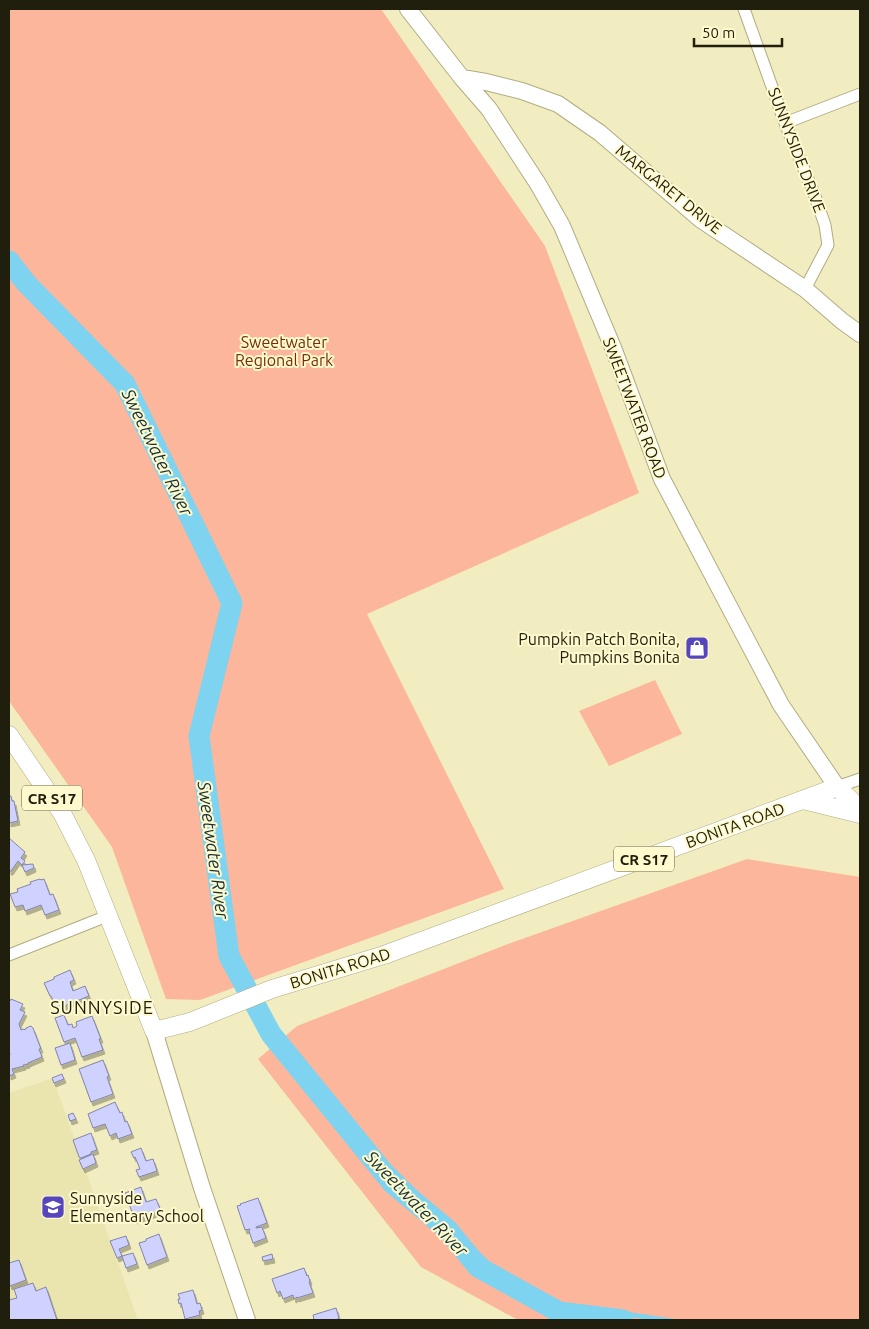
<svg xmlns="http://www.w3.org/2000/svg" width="869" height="1329" viewBox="0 0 869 1329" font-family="Ubuntu,sans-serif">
<defs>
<filter id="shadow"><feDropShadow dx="2" dy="4" stdDeviation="0" flood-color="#0004"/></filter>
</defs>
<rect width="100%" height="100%" fill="#f2edc0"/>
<!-- built -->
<path fill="#eae4af" d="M53 1078 138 1320H9V1093Z"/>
<!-- green -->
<path fill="#fbb69b" d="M9 9H381L545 246 639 493 367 614 504 889 200 1000 166 999 112 847 9 701Z
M655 680 682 734 609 766 579 711Z
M747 859 860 877V1320H518L421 1267 258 1059 297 1026 508 944Z"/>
<!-- water -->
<path fill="#7ed3f1" d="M293 1046 379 1153 498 1270 562 1302 682 1320H651L563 1308 494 1272 370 1150 288 1050Z"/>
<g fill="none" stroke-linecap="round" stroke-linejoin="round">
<!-- river -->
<path stroke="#7ed3f1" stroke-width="21" d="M9 261 26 283 125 384 232 603 199 736 229 956 271 1034 393 1184 447 1229 478 1267 559 1312 623 1320"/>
</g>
<!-- building -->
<path fill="#cfd1fe" stroke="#8284ac" filter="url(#shadow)" d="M9 796H11L12 801H14L18 821 9 823Z
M9 838 25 852 21 858 25 861 22 865 18 861 11 871H9Z
M33 864 34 868 25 872 22 865Z
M40 879 41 880 44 879 50 895 53 894 59 910 45 915 41 905 25 911 23 905 15 907 10 894 18 892 17 889 31 884 30 882Z
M70 970 74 980 70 982 73 991 85 986 89 996 57 1009 51 996H50L44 983 54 979V977Z
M11 999 23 1004 20 1010 25 1012 19 1024 21 1030 24 1029 25 1030 26 1028 31 1026 33 1028 41 1049H39L42 1057 28 1063V1064L24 1065H23L24 1066 12 1069 14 1074 9 1076V1055H10L9 1050V1000L10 1001Z
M64 1015 68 1025 72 1024 73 1028 77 1026 76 1022 92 1016 101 1039H99L103 1050 82 1057 75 1038 64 1042 55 1018Z
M70 1043 75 1060 61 1065 55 1048Z
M103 1060 109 1076 107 1077 113 1094 91 1102 79 1069Z
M62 1074 64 1079 54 1083 52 1078Z
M115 1102 120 1113 122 1112 125 1122 127 1121 132 1134 118 1139 116 1133 110 1136 105 1124 93 1128 88 1114Z
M73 1113 76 1119 70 1121 68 1115Z
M91 1133 97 1150 91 1152V1154L81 1158 79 1157 73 1140Z
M141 1148 146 1161 153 1159 157 1171 139 1177 136 1170 140 1169 135 1157 134 1158 131 1152Z
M93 1154 96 1163 83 1169 79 1160Z
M141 1187 146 1202 156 1199 161 1211 135 1220 125 1193Z
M258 1198 267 1223 256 1227V1228L262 1227 266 1238 253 1243 249 1231 250 1229 245 1230 237 1206 241 1205 240 1204Z
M159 1234 167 1257 147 1265 139 1243 146 1241V1239Z
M126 1236 129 1245 119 1249 122 1256 117 1258 110 1241Z
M133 1253 137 1264 126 1268 122 1256Z
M272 1254 273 1259 263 1261 262 1257Z
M19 1260 26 1280 10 1286 9 1281V1263Z
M304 1268 307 1276 308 1275 310 1281 309 1282 313 1293 297 1298V1297L294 1299 293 1295 283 1299 280 1291 277 1293 272 1279Z
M33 1283 36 1291 46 1287 57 1320H9V1300L17 1298 14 1289Z
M193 1290 197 1304 200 1303 202 1310 199 1311 200 1315 185 1319 181 1303 179 1304 178 1299H180L178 1294Z
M336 1308 339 1318 336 1320H314L313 1315Z"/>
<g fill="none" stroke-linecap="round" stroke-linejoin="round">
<!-- street casing -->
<g stroke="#b1ac81" stroke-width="13">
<path id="street" d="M744 9 785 123 815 196 825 225 828 245 805 289
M785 123 860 94
M837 787 860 779
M9 955 107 916"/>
</g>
<!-- secondary casing -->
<g stroke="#b1ac81" stroke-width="18">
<path id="secondary" d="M408 9 462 78 489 109 538 184 562 226 614 350 662 479 781 705 837 787
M462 78 486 82 522 91 558 104 600 133 700 219 805 289 842 321 860 334
M154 1031 202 1188 247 1320"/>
</g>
<!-- primary casing -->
<g stroke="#b1ac81" stroke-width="19">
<path id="primary" d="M9 735 62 813 86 860 154 1031 190 1022 272 989 384 955 837 787 860 809
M803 800 860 814"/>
</g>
<!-- street -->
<use href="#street" stroke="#fff" stroke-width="11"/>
<!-- secondary -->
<use href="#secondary" stroke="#fff" stroke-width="16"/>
<!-- primary -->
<use href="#primary" stroke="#fff" stroke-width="18"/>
</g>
<!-- icons -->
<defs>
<g id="shop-square" transform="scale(1.25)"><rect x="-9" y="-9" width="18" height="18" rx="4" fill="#5546be" stroke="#fffacd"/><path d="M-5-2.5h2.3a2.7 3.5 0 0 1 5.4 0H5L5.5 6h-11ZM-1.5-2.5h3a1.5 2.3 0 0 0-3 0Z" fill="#fff"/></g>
<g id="school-square" transform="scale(1.25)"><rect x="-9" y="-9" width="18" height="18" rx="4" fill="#5546be" stroke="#fffacd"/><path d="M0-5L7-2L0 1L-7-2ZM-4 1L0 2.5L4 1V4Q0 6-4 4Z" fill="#fff"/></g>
</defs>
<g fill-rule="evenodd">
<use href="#shop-square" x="697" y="648"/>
<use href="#school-square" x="53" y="1207"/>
</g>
<g text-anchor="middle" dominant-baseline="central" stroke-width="4" stroke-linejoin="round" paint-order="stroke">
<!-- shield labels -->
<g fill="#fffacd" stroke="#636047" stroke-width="1">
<rect x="22" y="785.5" width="60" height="25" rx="4"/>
<rect x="614" y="846.5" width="60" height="25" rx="4"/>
</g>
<g font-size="15" font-weight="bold" fill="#201e0d">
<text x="52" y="798">CR S17</text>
<text x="644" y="859">CR S17</text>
</g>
<!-- street labels -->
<g font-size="16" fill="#201e0d" stroke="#fffacd">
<text transform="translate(797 150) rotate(69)">SUNNYSIDE DRIVE</text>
<text transform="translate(669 189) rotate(39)">MARGARET DRIVE</text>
<text transform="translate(635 408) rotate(69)">SWEETWATER ROAD</text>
<text transform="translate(735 825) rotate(-20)">BONITA ROAD</text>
<text transform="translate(340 968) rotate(-17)">BONITA ROAD</text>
</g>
<!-- park labels -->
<g font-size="16" fill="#762d09" stroke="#fffacd">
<text x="284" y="342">Sweetwater<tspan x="284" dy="18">Regional Park</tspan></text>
</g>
<!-- poi labels -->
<g font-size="16" fill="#201e0d" stroke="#fffacd" text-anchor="end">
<text x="680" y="639">Pumpkin Patch Bonita,<tspan x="680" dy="18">Pumpkins Bonita</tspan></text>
<text x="70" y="1198" text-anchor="start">Sunnyside<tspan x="70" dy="18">Elementary School</tspan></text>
</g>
<!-- water labels -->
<g font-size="18" font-style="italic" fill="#16313b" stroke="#fffacd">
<text transform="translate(158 452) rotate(64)">Sweetwater River</text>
<text transform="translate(214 850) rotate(82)">Sweetwater River</text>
<text transform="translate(417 1203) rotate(46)">Sweetwater River</text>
</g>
<!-- neighbourhood labels -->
<g font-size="18" letter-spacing="1" fill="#201e0d" stroke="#fffacd">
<text x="102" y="1007">SUNNYSIDE</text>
</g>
</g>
<!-- border -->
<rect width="869" height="1329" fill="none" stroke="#201e0d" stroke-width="20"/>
<!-- scale -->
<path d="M694 38v8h88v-8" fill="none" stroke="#201e0d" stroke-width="2.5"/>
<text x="702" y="38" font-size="15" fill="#201e0d" stroke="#fffacd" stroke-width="4" paint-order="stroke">50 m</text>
</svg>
